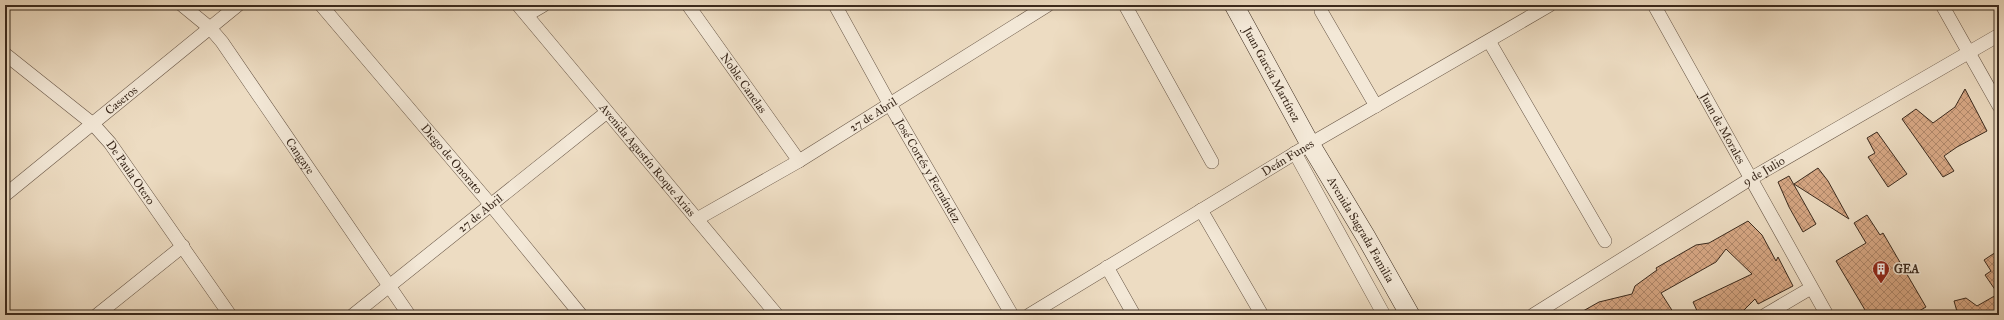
<svg xmlns="http://www.w3.org/2000/svg" width="2004" height="320" viewBox="0 0 2004 320" font-family="'IM FELL Great Primer',serif">
<defs>
<pattern id="building-cross-hatch" width="8" height="8" patternUnits="userSpaceOnUse"><rect width="8" height="8" fill="#d7a784"/><path d="M0 0l8 8M0 8l8-8" fill="none" stroke="#b0886b"/></pattern>
</defs>
<rect width="100%" height="100%" fill="#eddcc2"/>
<filter id="stains"><feTurbulence type="fractalNoise" baseFrequency=".005" numOctaves="4"/><feColorMatrix values="0 0 0 0 .2 0 0 0 0 .09 0 0 0 0 .02 0 0 0 .5 -.17"/></filter>
<radialGradient id="worn" r=".72"><stop offset=".6" stop-color="#630" stop-opacity="0"/><stop offset="1" stop-color="#630" stop-opacity=".3"/></radialGradient>
<!-- building -->
<path fill="url(#building-cross-hatch)" stroke="#3b2a1d" d="M1965 89 1987 131 1957 147 1944 156 1954 171 1943 177 1902 119 1916 109 1933 123 1955 107Z
M1877 132 1907 174 1888 187 1868 157 1875 153 1867 138Z
M1818 168 1828 181 1849 219 1794 184Z
M1789 176 1816 224 1803 232 1789 207 1778 182Z
M1867 215 1880 235 1883 233 1926 307 1912 315H1868L1836 261 1866 243 1854 223Z
M1748 221 1762 235 1776 261 1778 257 1793 286 1758 304 1755 299 1744 310 1736 315H1699L1693 302 1752 274 1726 249 1716 262 1661 293 1675 315H1576L1599 302 1632 294 1635 286 1657 270 1656 268 1696 245 1709 243Z
M1999 250V315H1958L1954 301 1966 298 1977 306 1998 294 1985 275 1991 271 1984 260Z"/>
<g fill="none" stroke-linecap="round" stroke-linejoin="round">
<!-- minor casing -->
<g stroke="#685646" stroke-width="14">
<g id="minor">
<path id="s1" d="M182 5 210 28 222 42 409 315"/>
<path id="s2" d="M321 5 491 205 581 315"/>
<path id="s3" d="M518 5 777 315"/>
<path id="s4" d="M688 5 799 161"/>
<path id="s5" d="M835 5 889 103 1012 315"/>
<path d="M1125 5 1212 162"/>
<path d="M1323 5 1321 11 1376 106"/>
<path id="s6" d="M1654 5 1827 315"/>
<path d="M1942 5 1999 106"/>
<path d="M527 15 544 5"/>
<path d="M1489 41 1605 241"/>
<path id="s7" d="M5 54 93 124 110 143 230 315"/>
<path d="M1295 153 1384 315"/>
<path id="s8" d="M5 195 238 5"/>
<path d="M1201 210 1262 315"/>
<path id="s9" d="M697 219 799 161 1048 5"/>
<path d="M1107 267 1134 315"/>
<path d="M97 315 183 246"/>
<path id="s10" d="M353 315 607 112"/>
<path id="s11" d="M1029 315 1310 144 1550 5"/>
<path id="s12" d="M1533 315 1750 179 1999 35"/>
<path d="M1765 315 1811 288"/>
</g>
</g>
<!-- secondary casing -->
<g stroke="#3b2a1d" stroke-width="20">
<g id="secondary">
<path id="s13" d="M1234 5 1310 144 1366 237 1410 315"/>
</g>
</g>
<!-- minor -->
<use href="#minor" stroke="#f3e8d7" stroke-width="13"/>
<!-- secondary -->
<use href="#secondary" stroke="#f3e8d7" stroke-width="19"/>
</g>
<!-- icons -->
<defs>
<g id="building-pin" transform="scale(0.9)"><path d="M0 17L-7.5 6A9.5 9.5 0 1 1 7.5 6Z" fill="#8f2418" stroke="#f3e8d7"/><path d="M-4-6H4V6H1V3H-1V6H-4ZM-2.5-4.3h1.7v1.8h-1.7ZM.8-4.3h1.7v1.8H.8ZM-2.5-1h1.7V.8h-1.7ZM.8-1h1.7V.8H.8Z" fill="#fff"/></g>
</defs>
<g fill-rule="evenodd">
<use href="#building-pin" x="1881" y="269"/>
</g>
<g text-anchor="middle" dominant-baseline="central" stroke-width="3" stroke-linejoin="round" paint-order="stroke">
<!-- street labels -->
<g font-size="12" fill="#3b2a1d" stroke="#f3e8d7">
<text stroke="none"><textPath href="#s13" startOffset="79">Juan García Martínez</textPath></text>
<text stroke="none"><textPath href="#s4" startOffset="96">Noble Canelas</textPath></text>
<text stroke="none"><textPath href="#s8" startOffset="150">Caseros</textPath></text>
<text stroke="none"><textPath href="#s9" startOffset="205">27 de Abril</textPath></text>
<text stroke="none"><textPath href="#s6" startOffset="141">Juan de Morales</textPath></text>
<text stroke="none"><textPath href="#s1" startOffset="193">Cangaye</textPath></text>
<text stroke="none"><textPath href="#s11" startOffset="303">Deán Funes</textPath></text>
<text stroke="none"><textPath href="#s2" startOffset="202">Diego de Onorato</textPath></text>
<text stroke="none"><textPath href="#s3" startOffset="202">Avenida Agustín Roque Arias</textPath></text>
<text stroke="none"><textPath href="#s5" startOffset="190">José Cortés y Fernández</textPath></text>
<text stroke="none"><textPath href="#s12" startOffset="272">9 de Julio</textPath></text>
<text stroke="none"><textPath href="#s7" startOffset="174">De Paula Otero</textPath></text>
<text stroke="none"><textPath href="#s10" startOffset="163">27 de Abril</textPath></text>
<text stroke="none"><textPath href="#s13" startOffset="258">Avenida Sagrada Familia</textPath></text>
</g>
<!-- poi labels -->
<g font-size="12" font-weight="bold" fill="#3b2a1d" stroke="#f3e8d7" text-anchor="start">
<text x="1894" y="269">GEA</text>
</g>
</g>
<!-- margin -->
<rect width="2004" height="320" fill="none" stroke="#eddcc2" stroke-width="20"/>
<rect x="6" y="6" width="1992" height="308" fill="none" stroke="#3b2a1d" stroke-width="2"/>
<rect x="10" y="10" width="1984" height="300" fill="none" stroke="#3b2a1d"/>
<rect width="100%" height="100%" filter="url(#stains)"/>
<rect width="100%" height="100%" fill="url(#worn)"/>
</svg>
